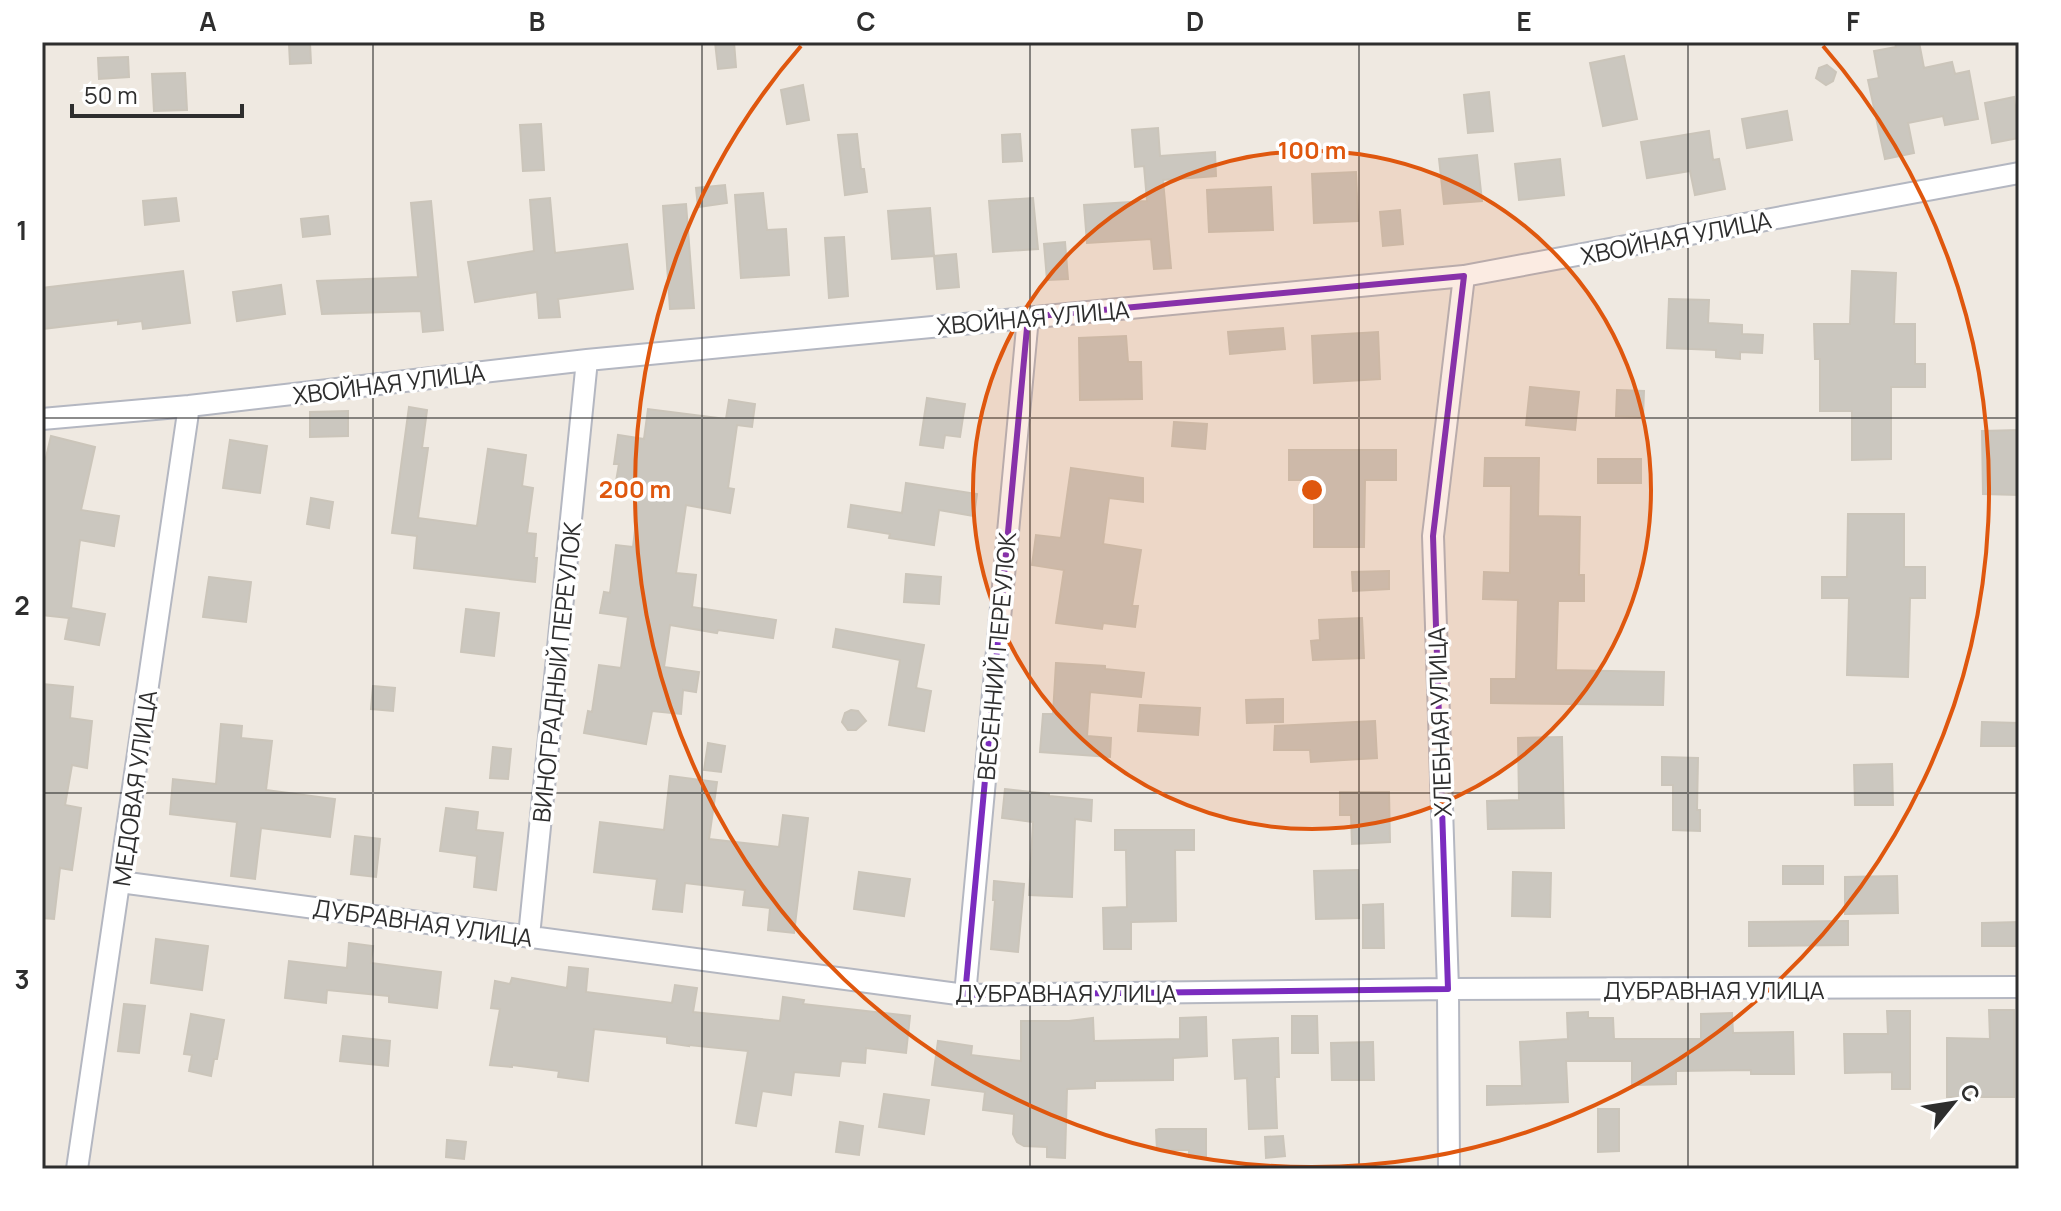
<svg xmlns="http://www.w3.org/2000/svg" width="2061" height="1211" viewBox="0 0 2061 1211" font-family="Manrope,sans-serif">
<rect width="100%" height="100%" fill="#efe9e1"/>
<!-- building -->
<path fill="#cbc7bf" stroke="#cbc5ba" stroke-width="2" d="M715 42H734L736 67 718 69Z
M1895 42H1919L1924 68 1952 62 1955 74 1969 71 1978 119 1945 125 1943 116 1908 123 1914 153 1885 159 1868 80 1879 78 1874 51 1896 47Z
M310 43 311 63 290 64 289 44Z
M1624 56 1637 119 1603 126 1590 63Z
M128 57 129 77 99 79 98 58Z
M1827 65 1836 72 1833 81 1826 85 1816 78 1819 68Z
M185 73 187 110 154 111 152 74Z
M803 85 809 120 787 124 781 90Z
M1489 92 1493 131 1468 133 1464 95Z
M2014 97 2019 138 1992 143 1985 103Z
M1787 111 1792 140 1747 148 1742 119Z
M541 124 544 170 523 171 520 125Z
M1158 128 1160 156 1215 152 1216 176 1163 180 1171 268 1154 269 1151 239 1087 243 1084 205 1147 201 1144 166 1135 167 1132 130Z
M1709 131 1713 160 1719 159 1725 189 1695 195 1690 171 1647 178 1641 142Z
M857 134 861 169H864L867 192 845 195 838 135Z
M1020 134 1022 161 1003 162 1002 135Z
M1477 155 1482 201 1444 204 1439 159Z
M1560 159 1564 195 1519 200 1515 164Z
M1356 172 1358 221 1314 223 1312 174Z
M725 185 727 203 698 207 696 188Z
M1271 187 1273 230 1209 232 1207 190Z
M763 193 767 230 786 229 789 275 741 278 735 195Z
M176 198 179 221 145 225 143 201Z
M550 198 555 253 627 244 633 289 558 299 560 317 539 318 537 292 475 302 468 262 534 251 530 200Z
M1033 198 1038 249 993 252 989 201Z
M431 201 443 330 423 332 421 311 322 314 317 281 418 277 411 203Z
M686 204 694 308 670 309 663 206Z
M930 208 934 256 892 259 888 211Z
M1400 210 1403 244 1383 246 1380 212Z
M328 216 330 234 303 237 301 219Z
M844 237 848 296 829 298 825 238Z
M1065 242 1068 279 1047 280 1044 244Z
M956 254 959 287 937 289 934 256Z
M183 271 190 323 143 329 142 321 118 324V320L42 329V288Z
M1852 271 1896 273 1894 324H1915V364H1925V387H1891V459L1852 460V411H1820V359H1815L1814 324H1850Z
M281 285 285 314 237 321 233 292Z
M1669 299 1709 300 1708 323 1742 325V334L1763 335 1762 353 1740 352V359L1716 357V350L1667 348Z
M1283 328 1285 349 1230 354 1228 332Z
M1378 332 1380 379 1314 383 1312 336Z
M1126 336 1128 362H1141L1142 399 1080 400 1079 338Z
M1530 387 1579 392 1575 430 1526 425Z
M1617 390 1644 391 1643 417 1616 416Z
M927 398 965 404 960 437 945 435 943 448 920 445Z
M729 400 755 404 752 427 737 425 728 488 734 489 730 513 686 505 676 573 696 575 692 607 776 620 773 638 718 630 717 633 670 625 664 667 699 672 696 692 683 690 681 714 652 711 646 744 584 733 588 711 592 712 599 665 621 668 628 617 600 613 604 592 610 593 616 545 633 547 639 497 614 493 619 464H614L618 435 644 439 648 409 726 419Z
M409 407 427 410 422 448H428L418 518 477 526 488 449 526 455 522 486 533 488 527 533 536 534 534 558H537L535 582 414 568 417 536 392 533Z
M348 411V436L310 437V412Z
M1174 422 1207 424 1205 449 1172 446Z
M2019 430V495L1983 494 1982 431Z
M51 436 95 447 81 510 119 516 114 546 80 540 71 608 105 614 99 645 65 639 69 618 42 615V474Z
M230 440 267 446 260 493 223 488Z
M1289 450H1396V480H1365L1364 547H1314V480H1289Z
M1485 458H1539L1538 516 1580 517 1579 575H1584V601H1558L1556 670 1664 672 1663 705 1491 703V679H1516L1518 600 1483 599 1484 572 1510 573 1511 486H1484Z
M1598 459H1641V483H1598Z
M1071 468 1143 478V502L1109 498 1103 544 1141 550 1132 606H1138L1135 627 1103 623 1102 629 1056 623 1064 570 1032 565 1036 535 1061 538Z
M906 483 977 494 974 516 939 510 934 545 889 538 890 534 848 527 851 505 902 513Z
M311 498 333 502 329 528 307 524Z
M1848 514H1904V567H1925V598H1910L1908 677 1847 675 1849 598H1822V577H1847Z
M1389 571V589L1353 591 1352 572Z
M906 574 941 577 939 604 904 602Z
M209 577 251 582 246 622 203 617Z
M466 609 499 613 494 656 461 652Z
M1362 618 1364 658 1313 660 1311 641 1320 640 1319 620Z
M836 629 924 645 916 688 931 691 924 731 889 725 900 660 833 647Z
M1056 663 1105 666V669L1144 673 1141 697 1090 692 1087 736 1111 738 1110 757 1040 752 1043 714H1053Z
M42 684 73 687 70 718 92 721 87 768 72 765 65 805 81 808 72 870 60 868 54 919 42 918Z
M373 686 395 688 393 711 371 709Z
M1283 699V722L1247 723 1246 700Z
M1140 705 1200 708 1198 735 1138 731Z
M851 710 858 711 866 721 856 730H848L842 722 845 713Z
M1375 721 1377 758 1311 762 1310 750H1274L1275 726Z
M1982 722 2019 723V746H1981Z
M221 724 242 726 241 738 272 741 266 790 335 799 330 837 261 828 255 879 231 876 237 822 170 814 173 779 216 784Z
M1562 737 1564 828 1488 829 1487 801 1519 800 1518 738Z
M708 743 725 746 721 772 704 770Z
M493 747 511 749 508 779 490 778Z
M1662 757 1698 758 1697 810H1700V831L1673 830V785H1662Z
M1892 764 1893 805H1855L1854 765Z
M670 776 717 782 709 839 779 847 783 815 808 818 794 933 768 930 770 908 743 905 745 890 685 883 682 912 653 909 657 879 594 872 600 822 664 830Z
M1005 789 1049 794V796L1092 800 1091 821 1075 819 1072 897 1029 895 1033 822 1002 818Z
M1340 792H1389L1390 842 1352 844 1351 815H1340Z
M446 808 478 812 476 830 503 833 496 890 474 887 477 856 440 851Z
M1115 830H1194V850H1175L1176 921 1131 922V949H1104L1103 908 1127 907 1126 850H1115Z
M355 836 380 839 376 877 351 874Z
M1783 866H1823V884H1783Z
M1358 870 1359 918 1316 919 1314 871Z
M859 872 910 879 904 916 854 909Z
M1513 872 1551 873 1550 917 1512 916Z
M1897 876 1898 913 1845 914V877Z
M994 881 1024 884 1018 952 991 949 995 900H993Z
M1383 904 1384 948H1363V905Z
M1848 921V945L1749 946V922Z
M2019 922V946H1982V923Z
M156 939 208 946 202 990 151 983Z
M349 943 373 946 371 963 441 972 437 1008 389 1002V996L327 990 326 1003 285 998 289 961 347 968Z
M569 967 588 969 586 992 672 1003 675 985 697 988 693 1012 780 1021 783 997 804 1000 803 1004 910 1016 906 1053 866 1048 865 1063 841 1061 839 1076 794 1072 791 1095 762 1091 756 1126 736 1123 748 1051 689 1045V1046L667 1043V1037L594 1029 588 1081 558 1077 559 1071 512 1065V1067L490 1065 500 1009 491 1008 495 981 510 984 512 978 567 988Z
M124 1004 145 1006 139 1053 118 1051Z
M1989 1010H2014V1097H1947V1038L1990 1039Z
M1887 1011H1910V1089H1892V1072L1845 1073 1844 1034H1888Z
M1588 1012V1018H1613L1614 1039H1701V1014L1732 1013 1733 1033 1793 1032 1794 1074H1751V1070L1676 1071V1084L1632 1085V1061H1566L1568 1102 1487 1105V1086H1522L1520 1042 1568 1039 1567 1013Z
M191 1014 224 1020 217 1059H214L211 1076 189 1071 192 1055 184 1054Z
M1292 1016H1317L1318 1053H1292Z
M1206 1017 1207 1056 1173 1058V1080L1095 1081V1088L1067 1089 1065 1158 1047 1157V1147L1024 1146 1017 1142 1013 1134 1014 1114 983 1110 985 1092 932 1085 938 1041 972 1046 971 1055 1021 1061V1021H1069L1093 1018 1094 1041 1180 1039V1018Z
M343 1036 390 1041 388 1066 340 1061Z
M1278 1038 1279 1077H1275L1277 1128 1249 1129 1247 1078 1235 1079 1233 1040Z
M1373 1042 1374 1080H1332L1331 1043Z
M884 1094 929 1100 924 1134 879 1127Z
M1598 1109H1619V1151L1598 1152Z
M840 1122 863 1126 859 1155 836 1152Z
M1159 1129H1206V1157H1189V1150H1157L1156 1130Z
M1283 1136 1285 1156 1266 1158 1265 1137Z
M447 1140 466 1142 464 1159 446 1157Z"/>
<g fill="none" stroke-linecap="round" stroke-linejoin="round">
<!-- minor casing -->
<g stroke="#b4b7c1" stroke-width="24">
<path id="minor" d="M42 419 189 406 587 360 1464 276 2019 173
M120 882 965 995 1448 989 2019 987
M529 936 587 360
M965 995 1028 317
M77 1169 189 406
M1449 1169 1448 989 1433 536 1464 276"/>
</g>
<!-- minor -->
<use href="#minor" stroke="#fff" stroke-width="20"/>
</g>
<!-- marked area -->
<path fill="none" stroke="#7b2cbf" stroke-width="6" stroke-linejoin="round" d="M1464 276 1433 536 1448 989 965 995 1028 317Z"/>
<!-- grid -->
<path fill="none" stroke="#2e2e2e" stroke-width="2" stroke-opacity="0.55" d="M373 42V1169M702 42V1169M1030 42V1169M1359 42V1169M1688 42V1169M42 418H2019M42 793H2019"/>
<!-- distance rings -->
<circle cx="1312" cy="490" r="339" fill="#df570e" fill-opacity=".12"/>
<g fill="none" stroke="#df570e" stroke-width="4">
<circle cx="1312" cy="490" r="339"/>
<path d="M1823 46A677 677 0 1 1 801 46"/>
</g>
<g text-anchor="middle" dominant-baseline="central" stroke-width="7" stroke-linejoin="round" paint-order="stroke">
<!-- street labels -->
<g font-size="24" fill="#2e2e2e" stroke="#fff">
<text transform="translate(1676 237) rotate(-11)">ХВОЙНАЯ УЛИЦА</text>
<text transform="translate(1033 317) rotate(-5)">ХВОЙНАЯ УЛИЦА</text>
<text transform="translate(389 383) rotate(-7)">ХВОЙНАЯ УЛИЦА</text>
<text transform="translate(996 656) rotate(-85)">ВЕСЕННИЙ ПЕРЕУЛОК</text>
<text transform="translate(556 672) rotate(-84)">ВИНОГРАДНЫЙ ПЕРЕУЛОК</text>
<text transform="translate(1439 722) rotate(-92)">ХЛЕБНАЯ УЛИЦА</text>
<text transform="translate(134 788) rotate(-82)">МЕДОВАЯ УЛИЦА</text>
<text transform="translate(423 922) rotate(8)">ДУБРАВНАЯ УЛИЦА</text>
<text x="1714" y="989">ДУБРАВНАЯ УЛИЦА</text>
<text x="1066" y="992">ДУБРАВНАЯ УЛИЦА</text>
</g>
</g>
<circle cx="1312" cy="490" r="12" fill="#df570e" stroke="#fff" stroke-width="4"/>
<g font-size="24" text-anchor="middle" font-weight="bold" fill="#df570e" stroke="#fff" stroke-width="7" stroke-linejoin="round" paint-order="stroke">
<text x="1312" y="159">100 m</text>
<text x="635" y="498">200 m</text>
</g>
<!-- border -->
<rect width="2061" height="1211" fill="none" stroke="#ffffff" stroke-width="88"/>
<!-- north arrow -->
<g transform="translate(1953 1103) rotate(60)" stroke="#ffffff" stroke-width="6" paint-order="stroke">
<path d="M0-6L14 30L0 20L-14 30Z" fill="#2e2e2e"/>
<text y="-12" font-size="22" font-weight="bold" text-anchor="middle" fill="#2e2e2e">С</text>
</g>
<!-- scale -->
<path d="M72 104v12h170v-12" fill="none" stroke="#2e2e2e" stroke-width="4"/>
<text x="84" y="104" font-size="24" fill="#2e2e2e" stroke="#ffffff" stroke-width="6" paint-order="stroke">50 m</text>
<rect x="44" y="44" width="1973" height="1123" fill="none" stroke="#2e2e2e" stroke-width="3"/>
<g font-size="26" text-anchor="middle" font-weight="bold" fill="#2e2e2e">
<text x="208" y="31">A</text>
<text x="537" y="31">B</text>
<text x="866" y="31">C</text>
<text x="1195" y="31">D</text>
<text x="1524" y="31">E</text>
<text x="1853" y="31">F</text>
<text x="22" y="240">1</text>
<text x="22" y="615">2</text>
<text x="22" y="989">3</text>
</g>
</svg>
